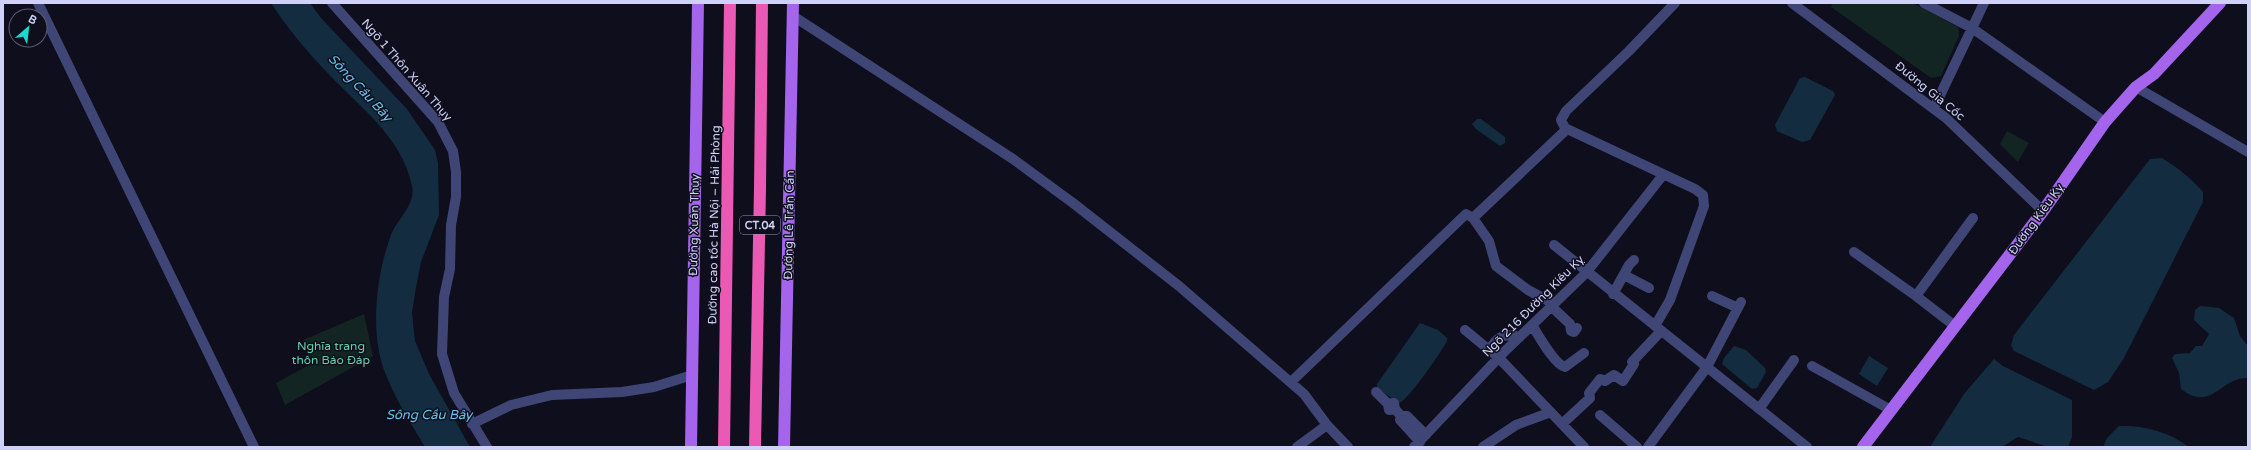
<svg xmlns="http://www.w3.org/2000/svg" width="2251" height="450" viewBox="0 0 2251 450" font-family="'Varela Round',sans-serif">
<rect width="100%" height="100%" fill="#0e0e1c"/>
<!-- green -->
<path fill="#122522" d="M1833 3H1913L1958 27 1959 36 1941 76 1931 78 1831 7Z
M2007 131 2029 143 2018 162 2000 144Z
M364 314 373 356 285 405 276 383 311 364 303 340Z"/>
<!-- water -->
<path fill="#142c40" d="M271 3H310L321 18 407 109 435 150 438 163 439 215 421 262 416 287 412 313 415 341 429 374 470 447H425C411 424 396 400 386 375 369 335 376 275 391 235 397 219 416 205 412 186 402 135 355 104 322 67 303 47 286 26 271 3Z
M1805 77 1833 91 1835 95 1810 140 1802 142 1777 131 1775 125 1800 78Z
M1477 119H1481L1505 137V143L1500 146 1476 129 1472 124Z
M2162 158C2177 167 2191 178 2203 192V202L2124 358 2108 382 2094 390 2014 351 2011 345 2014 335 2150 159Z
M2200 306 2219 308 2234 318 2240 336 2248 346V378C2220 377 2212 413 2181 389L2179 373 2172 358 2175 354 2190 353 2196 346H2202L2209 334 2194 320 2195 310Z
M1420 323 1438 330 1447 338V341C1442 351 1407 402 1399 403L1377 388V384Z
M1734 346 1746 350 1765 368 1766 372 1757 388 1752 389 1722 364 1724 358Z
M1869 356 1888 368 1877 386 1859 374Z
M1994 359 2003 366 2072 400V437L2068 447H2048L2018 437 2002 447H1930L1964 394Z
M2119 426C2143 425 2170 432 2189 447H2103L2107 438Z"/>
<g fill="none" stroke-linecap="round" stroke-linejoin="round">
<!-- minor -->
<path stroke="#3f4575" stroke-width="10" d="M38 3 254 447
M332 3 438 122 453 151 456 172V197L451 225 450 269 444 297 442 354 454 393 487 447
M1792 3 1946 118 2043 211
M1924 3 1972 28 2105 122
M793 16 1013 159 1073 203 1179 286 1304 394 1327 425 1348 447
M2136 87 2248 152
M1934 108 1984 3
M1473 218 1567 129
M1554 245 1807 447
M1854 252 1916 296
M1624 275 1649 288
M1613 294 1629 265 1634 260
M1712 296 1738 308
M1552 307 1570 324 1571 331 1574 332 1577 328
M1532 325C1539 336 1554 364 1565 367L1584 353
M1655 326 1670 300 1704 206 1703 195 1695 189 1565 128 1561 120 1566 111 1629 51 1675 3
M1955 326 1916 296 1973 218
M1465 330 1499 358 1584 447
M1489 350C1497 337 1504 332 1520 337
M1812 366 1891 410
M1291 382 1466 214 1473 218 1489 241 1496 266 1528 290 1554 304
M1376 392 1388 404
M1395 409 1389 410 1388 404 1394 403 1395 409 1401 416 1400 420 1420 442
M1759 409 1794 360
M1600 415 1637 447
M1401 416H1407L1426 435
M472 424 511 405 552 395 622 392 654 387 692 375
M1562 424 1590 398 1589 393 1600 379 1605 381 1614 375 1623 381 1634 364 1632 362 1661 331
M1297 447 1327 425
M1414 447 1504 352 1586 273 1663 175
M1483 447 1516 425 1551 412
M1648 447 1707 367 1741 302"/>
<!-- major -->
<path stroke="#a464eb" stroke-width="12" d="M691 447 698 3
M784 447 793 3
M1863 447 2043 211 2105 122 2136 87 2154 74 2220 3"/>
<!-- highway -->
<path stroke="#ea5ab4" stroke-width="12" d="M724 447 730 3
M755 447 760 188 762 3"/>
</g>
<g text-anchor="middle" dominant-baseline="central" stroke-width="3" stroke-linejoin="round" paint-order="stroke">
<!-- shield labels -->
<rect fill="#0e0e1c" stroke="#9596b7" stroke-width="1" x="740" y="216" width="40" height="18" rx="3"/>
<g font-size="11" font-weight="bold" fill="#cfd1f9">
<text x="760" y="225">CT.04</text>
</g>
<!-- street labels -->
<g font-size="12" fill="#cfd1f9" stroke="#0e0e1c">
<text transform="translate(407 70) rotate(49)">Ngõ 1 Thôn Xuân Thụy</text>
<text transform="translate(1930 91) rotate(39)">Đường Gia Cốc</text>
<text transform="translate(2036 219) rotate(-54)">Đường Kiêu Kỵ</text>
<text transform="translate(694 225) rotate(-89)">Đường Xuân Thụy</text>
<text transform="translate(714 225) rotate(-89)">Đường cao tốc Hà Nội – Hải Phòng</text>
<text transform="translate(789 225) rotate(-89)">Đường Lê Trần Cẩn</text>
<text transform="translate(1533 306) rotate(-45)">Ngõ 216 Đường Kiêu Kỵ</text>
</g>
<!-- park labels -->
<g font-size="12" fill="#66cfa5" stroke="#0e0e1c">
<text x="331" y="346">Nghĩa trang<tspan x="331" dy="14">thôn Báo Đáp</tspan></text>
</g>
<!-- water labels -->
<g font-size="13" font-style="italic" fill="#6ac3ec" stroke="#0e0e1c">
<text transform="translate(360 88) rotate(47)">Sông Cầu Bây</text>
<text x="429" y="415">Sông Cầu Bây</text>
</g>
</g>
<!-- border -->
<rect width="2251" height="450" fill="none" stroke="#cfd1f9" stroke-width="8"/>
<!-- north arrow -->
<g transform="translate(28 28) rotate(28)"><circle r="19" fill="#0e0e1c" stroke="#5b5c74"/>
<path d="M0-3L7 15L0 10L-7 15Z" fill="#1cd8cf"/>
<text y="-6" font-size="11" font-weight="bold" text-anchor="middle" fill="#cfd1f9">B</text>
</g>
</svg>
